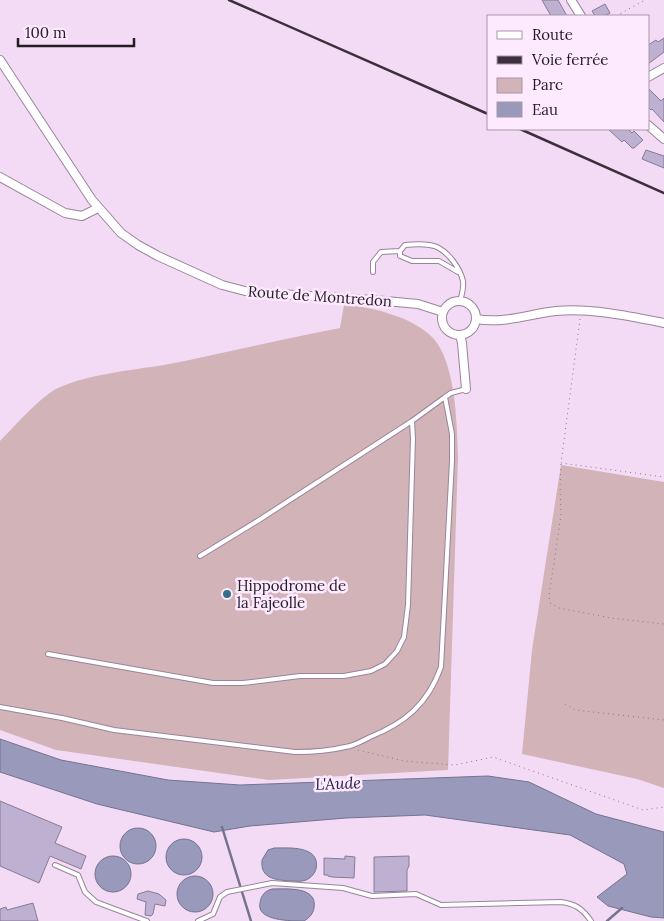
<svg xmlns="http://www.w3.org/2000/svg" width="664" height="921" viewBox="0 0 664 921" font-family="Lora,serif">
<rect width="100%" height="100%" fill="#f4dbf5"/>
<!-- green -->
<path fill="#d1b3b8" d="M344 305C361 306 377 309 393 315 407 319 422 327 433 338 456 363 457 425 458 457L448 770 269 780 56 750 0 730V441C15 426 38 399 56 389 84 375 132 370 164 365 223 354 281 339 340 328Z
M561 465 664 482V788L637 779 522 754 532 650Z"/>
<!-- water -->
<path fill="#9899bb" stroke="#75738e" d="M0 739 61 760 168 780 240 785 488 776 529 782 596 814 664 832V918L651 917 608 906 597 897 627 874 624 864 570 835 425 815 346 818 250 826 214 832 97 804 0 772Z
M120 846a18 18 0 1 1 36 0a18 18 0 1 1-36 0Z
M166 857a18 18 0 1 1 36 0a18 18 0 1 1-36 0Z
M274 848C288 848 321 845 316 869 315 873 311 878 306 880 301 882 296 881 291 881 276 880 260 879 262 860L268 850Z
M95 874a18 18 0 1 1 36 0a18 18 0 1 1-36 0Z
M177 894a18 18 0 1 1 36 0a18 18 0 1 1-36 0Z
M272 889C286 889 318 886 314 908 313 914 309 918 304 921 291 921 256 921 260 903 261 895 265 891 272 889Z"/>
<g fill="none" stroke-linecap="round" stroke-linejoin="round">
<!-- stream -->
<path stroke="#75738e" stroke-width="2.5" d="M222 827 251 921
M607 921 622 908"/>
</g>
<!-- building -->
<path fill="#beb0d1" stroke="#867b96" d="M542 0H558L567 16H551Z
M605 4 610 13 604 16H595L592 11Z
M664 38V52L648 64V45L656 40 658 42Z
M648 88 661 101 664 98V122L652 109 651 110 648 107Z
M608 129H628L632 133 634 131 643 140 634 148H632L624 140 622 142Z
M646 150 664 156V168L642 159Z
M0 801 62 827 55 843 86 856 81 869 50 856 39 883 0 866Z
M345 856 355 857 354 878 332 877 328 876V875H324V858L345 859Z
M409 856V866L407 870V891L374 892V857Z
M148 891 159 894 166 900 165 906 155 904 153 914 151 916 145 915 146 902 137 899 138 894Z
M33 903 38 921H0V909L6 907 7 910Z"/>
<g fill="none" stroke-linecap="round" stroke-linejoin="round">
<!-- service casing -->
<g stroke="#9a849c" stroke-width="6">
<path id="service" d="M373 272V262L381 252 400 251
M458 272 439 261H412L400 256V251L405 245C415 244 428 243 437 247 449 253 460 268 463 281 464 288 462 294 460 301
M200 556 259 520 412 421 445 397
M48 654 213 683H243L300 676H344L371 671 385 664 397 651 404 637 408 605 413 439 412 421
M0 707 62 718 114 730 295 752C312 752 329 751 345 747 354 746 362 741 370 737 405 723 428 704 441 667L452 461V434L445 397 451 393 466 389
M55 865 78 875 85 892 96 902 147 921
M198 921 213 914 220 897 227 892 272 883 343 888 372 896 416 894 441 905 561 902C575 904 582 908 591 921"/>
</g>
<!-- minor casing -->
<g stroke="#9a849c" stroke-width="10">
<path id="minor" d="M571 0 581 16
M0 60 92 200 121 233 138 245 158 256 222 285 249 292 386 301 418 304 443 312
M648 77 664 68
M648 125 664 139
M0 177 65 213 82 216 98 208
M442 318a17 17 0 1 1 34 0a17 17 0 1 1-34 0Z
M476 319C504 324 529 314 556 311 592 308 629 316 664 323
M460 335 462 343 466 389"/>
</g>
<!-- path -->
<path stroke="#877788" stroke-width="1" stroke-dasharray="1 4" stroke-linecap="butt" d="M616 16 645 0
M580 319 561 463 664 477
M561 464 560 487 561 515 549 596 550 603 559 608 611 618 664 624
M565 704 575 710 664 720
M358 750 404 761 455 765 493 757 643 810 664 807"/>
<!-- service -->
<use href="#service" stroke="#fff" stroke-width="4"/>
<!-- minor -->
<use href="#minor" stroke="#fff" stroke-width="8"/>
<!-- rail -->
<path stroke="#3b303b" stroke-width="2.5" d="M229 0 488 114
M520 129 664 193"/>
</g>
<!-- markers -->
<circle fill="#327186" stroke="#feeaff" stroke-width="2" cx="227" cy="594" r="5"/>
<g text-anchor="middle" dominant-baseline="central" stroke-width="5" stroke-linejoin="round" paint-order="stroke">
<!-- street labels -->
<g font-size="15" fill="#241b24" stroke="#feeaff">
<text transform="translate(320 296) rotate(4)">Route de Montredon</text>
</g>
<!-- poi labels -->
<g font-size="15" fill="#241b24" stroke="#feeaff" text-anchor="start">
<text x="237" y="585">Hippodrome de<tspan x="237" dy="17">la Fajeolle</tspan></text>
</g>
<!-- water labels -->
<g font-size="16" font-style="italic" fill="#26224e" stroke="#feeaff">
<text transform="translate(338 783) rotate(-2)">L'Aude</text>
</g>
</g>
<!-- legend -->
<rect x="487" y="15" width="162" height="115" fill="#feeaff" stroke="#a797a7"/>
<rect x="497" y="31" width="25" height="8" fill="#ffffff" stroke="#a797a7"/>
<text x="532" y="40" font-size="15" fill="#241b24">Route</text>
<rect x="497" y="56" width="25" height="8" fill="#3b303b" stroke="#a797a7"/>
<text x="532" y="65" font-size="15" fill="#241b24">Voie ferrée</text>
<rect x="497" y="78" width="25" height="15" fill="#d1b3b8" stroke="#a797a7"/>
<text x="532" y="90" font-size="15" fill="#241b24">Parc</text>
<rect x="497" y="102" width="25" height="15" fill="#9899bb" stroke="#a797a7"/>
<text x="532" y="115" font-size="15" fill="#241b24">Eau</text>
<!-- scale -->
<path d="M18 38v8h116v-8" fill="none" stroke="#241b24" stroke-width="2.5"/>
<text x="25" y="38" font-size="15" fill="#241b24" stroke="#feeaff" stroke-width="4" paint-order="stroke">100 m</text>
</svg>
